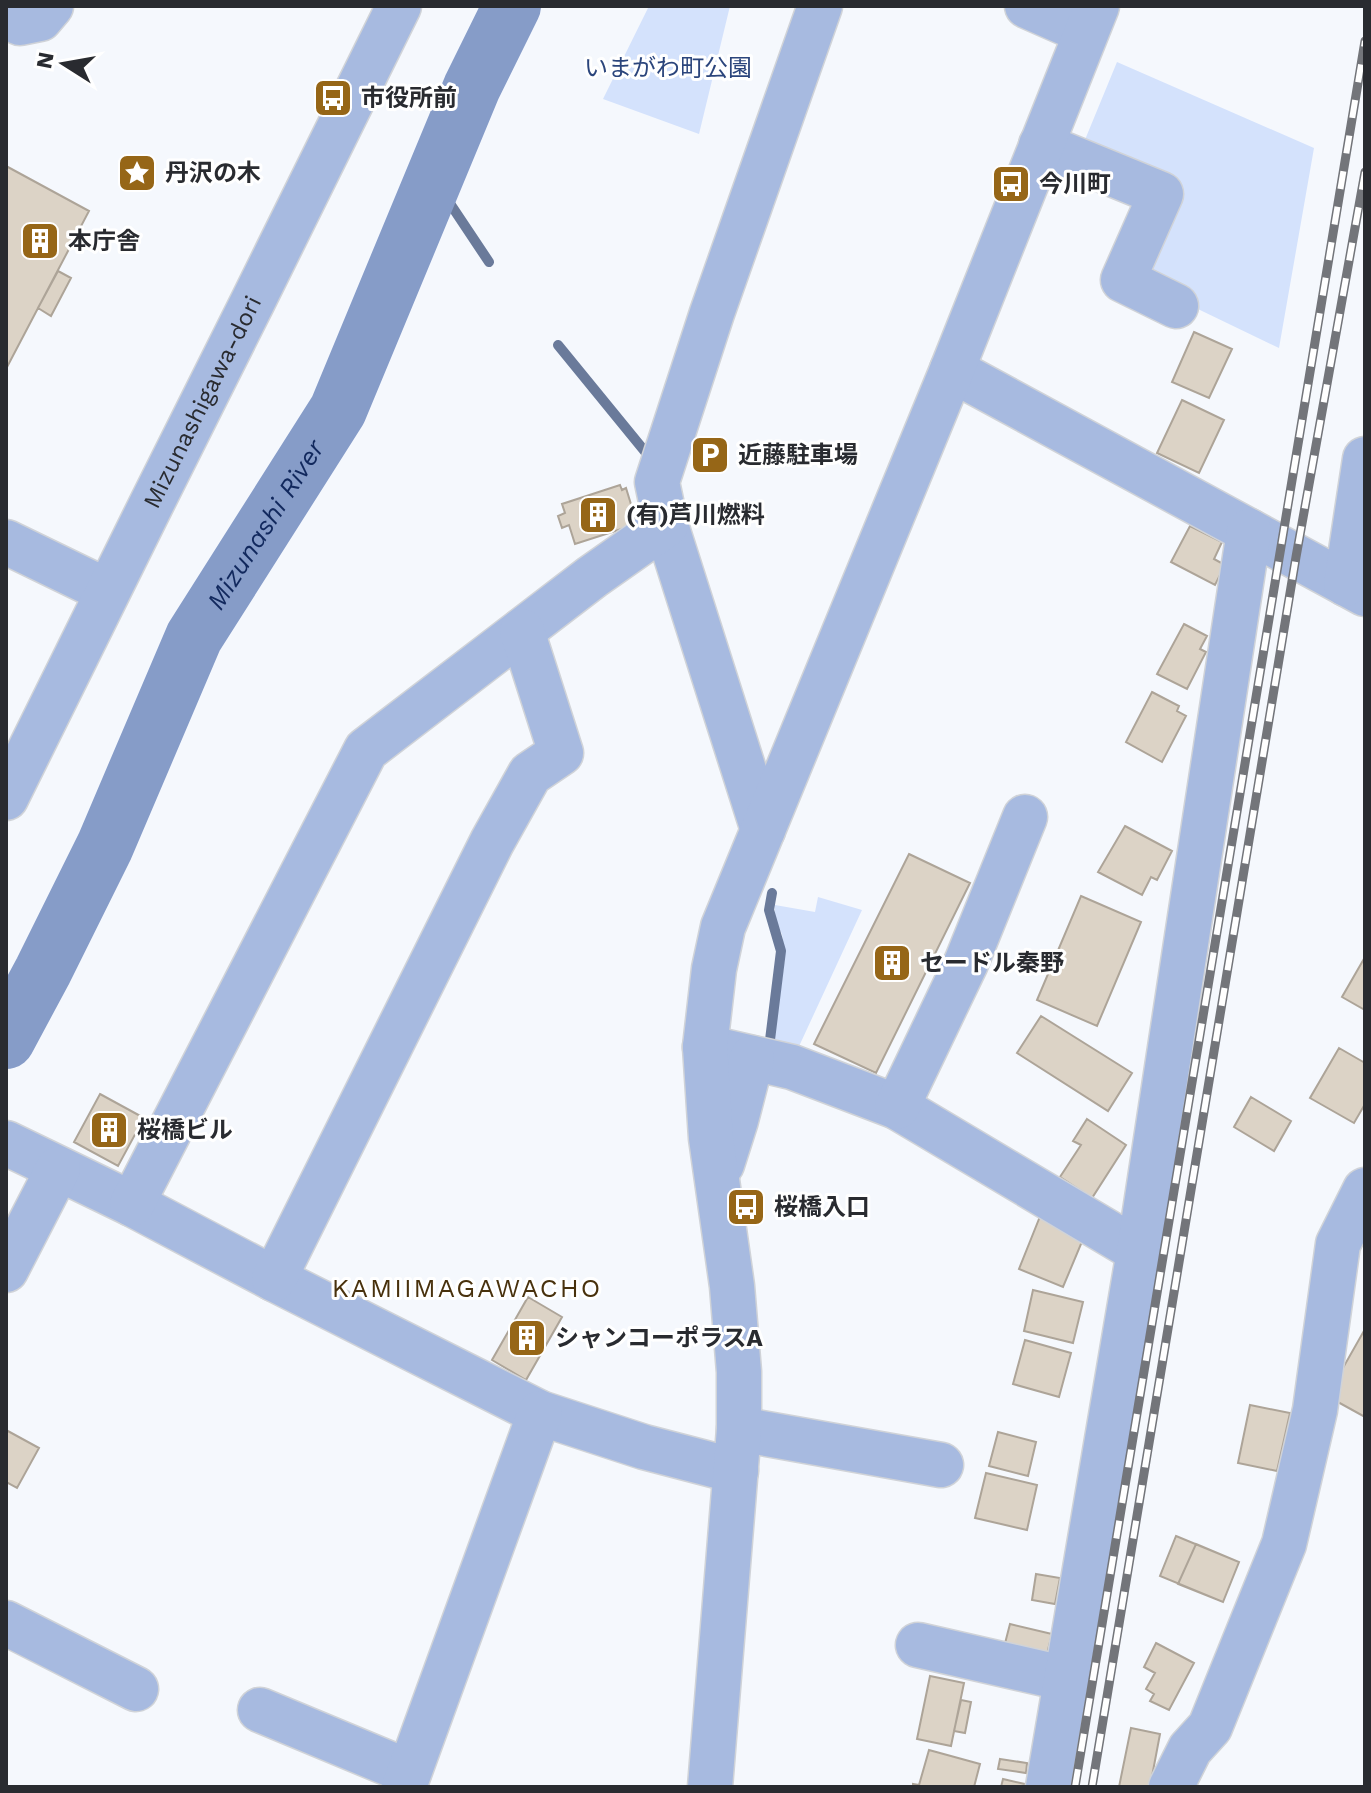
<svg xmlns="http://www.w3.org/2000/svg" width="1371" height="1793" viewBox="0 0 1371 1793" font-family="'Work Sans','Noto Sans JP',sans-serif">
<rect width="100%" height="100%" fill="#f5f8fd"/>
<!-- green -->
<path fill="#d4e2fc" d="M649 6H730L699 134 603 99Z
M1117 62 1314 148 1279 348 1144 283 1180 194 1082 147Z
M818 897 862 910 795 1055 773 1050 785 956 782 934 774 919 775 905 815 912Z"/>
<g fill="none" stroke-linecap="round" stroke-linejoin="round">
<!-- stream -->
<path stroke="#6a7a9a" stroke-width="10" d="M433 178 489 262
M558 345 647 454
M769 1048 781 951 769 910 772 893"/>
<!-- river -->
<path stroke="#869cc8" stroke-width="58" id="s1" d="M6 1040 43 971 105 846 194 637 338 410 472 87 512 6"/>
</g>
<!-- building -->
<path fill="#dcd3c6" stroke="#ada498" stroke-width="2" d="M6 166 89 211 6 369Z
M58 271 71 278 51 316 38 308Z
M1194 332 1232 349 1209 398 1172 382Z
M1182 400 1224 420 1199 473 1157 453Z
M620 485 622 490 626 488 637 524 575 544 569 525 562 528 558 516 565 513 562 504Z
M1190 526 1222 542 1214 559 1225 565 1215 585 1171 562Z
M1184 624 1207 636 1200 649 1206 652 1187 689 1157 674Z
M1152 692 1179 706 1177 711 1186 716 1162 762 1126 742Z
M1125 826 1172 851 1157 880 1151 877 1142 895 1098 872Z
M909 854 970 883 876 1073 814 1044Z
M1081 896 1141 922 1097 1026 1037 1000Z
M1365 957V1010L1342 997Z
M1041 1016 1132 1073 1108 1111 1017 1053Z
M1339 1048 1365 1063V1104L1354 1123 1310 1098Z
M100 1094 144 1118 118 1166 74 1142Z
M1251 1097 1291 1121 1274 1151 1234 1127Z
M1087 1119 1126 1145 1092 1198 1060 1177 1081 1145 1073 1141Z
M1041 1214 1086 1232 1063 1287 1019 1269Z
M1033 1290 1083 1302 1073 1343 1024 1331Z
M528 1297 562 1317 526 1380 492 1360Z
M1365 1329V1417L1327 1396Z
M1025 1340 1071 1353 1059 1397 1013 1384Z
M1250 1405 1290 1413 1277 1471 1238 1463Z
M6 1430 39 1448 17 1488 6 1482Z
M998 1432 1036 1442 1028 1476 989 1466Z
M986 1473 1037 1485 1027 1530 975 1518Z
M1176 1536 1239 1562 1223 1602 1160 1576Z
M1196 1544 1239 1562 1223 1602 1178 1584Z
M1036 1574 1060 1578 1055 1604 1032 1600Z
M1010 1624 1052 1634 1044 1666 1002 1655Z
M1156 1643 1194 1663 1169 1710 1150 1701 1154 1694 1146 1689 1155 1673 1144 1667Z
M930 1676 964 1683 951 1746 917 1739Z
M961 1700 971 1702 965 1733 954 1731Z
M1131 1728 1160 1734 1150 1787H1119Z
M929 1750 980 1764 974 1787H913V1784L919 1785Z
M1000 1759 1027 1763 1026 1773 998 1769Z
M1003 1779 1025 1784 1024 1787H1001Z"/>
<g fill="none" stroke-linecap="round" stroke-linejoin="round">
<!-- minor casing -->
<g stroke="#d0d3d8" stroke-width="47">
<g id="minor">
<path d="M1027 6 1086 32"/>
<path d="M6 16 20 23 40 19 51 6"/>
<path d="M1041 145 1161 194 1123 280 1176 306"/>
<path d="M952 370 1365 594"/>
<path d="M6 542 107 591"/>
<path d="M1346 584 1365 459"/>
<path id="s2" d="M6 798C135 533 270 271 399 6"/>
<path d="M763 830 666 525 657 482 712 313 820 6"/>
<path d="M705 1047 792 1067 897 1107 1139 1251"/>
<path d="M897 1107 966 963 1025 817"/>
<path d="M6 1143 132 1204 274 1279 540 1413 644 1447 736 1471"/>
<path d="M722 1164 736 1120 752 1058"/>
<path d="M132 1204 366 750 592 577 666 525"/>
<path d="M6 1270 58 1169"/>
<path d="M274 1279 492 842 530 774 561 753 522 631"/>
<path d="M739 1429 941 1465"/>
<path d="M6 1623 136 1689"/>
<path d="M918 1645 1067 1679"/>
<path d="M260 1710 409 1772"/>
<path d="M404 1787 540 1413"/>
<path d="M710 1787 739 1429V1372L732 1286 711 1138 705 1047 714 969 723 927 952 370 1097 6"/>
<path d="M1048 1787 1139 1251 1249 531"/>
<path d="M1171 1787 1190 1749 1210 1727 1284 1544 1315 1410 1338 1244 1365 1190"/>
</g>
</g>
<!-- minor -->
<use href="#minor" stroke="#a7bae0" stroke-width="44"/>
<!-- rail casing -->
<g stroke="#73757a" stroke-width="9">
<path id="rail" d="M1075 1787 1365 41
M1092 1787 1296 557 1365 172"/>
</g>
<!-- rail -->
<use href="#rail" stroke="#fff" stroke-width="6" stroke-dasharray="18" stroke-linecap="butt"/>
</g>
<!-- icons -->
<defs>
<g id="bus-square" transform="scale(2)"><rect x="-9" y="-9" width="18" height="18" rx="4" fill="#966617" stroke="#fff"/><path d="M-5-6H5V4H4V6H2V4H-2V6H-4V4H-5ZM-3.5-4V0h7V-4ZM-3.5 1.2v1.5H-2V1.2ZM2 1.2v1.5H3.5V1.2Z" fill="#fff"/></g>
<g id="sight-square" transform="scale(2)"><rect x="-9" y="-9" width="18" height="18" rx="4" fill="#966617" stroke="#fff"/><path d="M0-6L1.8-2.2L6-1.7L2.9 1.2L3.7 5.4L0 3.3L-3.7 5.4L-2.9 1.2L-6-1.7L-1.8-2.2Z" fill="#fff"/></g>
<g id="building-square" transform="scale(2)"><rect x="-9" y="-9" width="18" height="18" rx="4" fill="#966617" stroke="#fff"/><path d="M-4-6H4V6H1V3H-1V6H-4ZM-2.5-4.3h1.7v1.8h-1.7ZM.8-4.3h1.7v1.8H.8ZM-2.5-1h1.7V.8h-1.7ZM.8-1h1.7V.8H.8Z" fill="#fff"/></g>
<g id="parking-square" transform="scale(2)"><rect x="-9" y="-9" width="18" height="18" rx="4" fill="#966617" stroke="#fff"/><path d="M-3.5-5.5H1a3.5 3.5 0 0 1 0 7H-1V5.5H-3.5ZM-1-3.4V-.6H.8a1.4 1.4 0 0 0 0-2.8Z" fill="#fff"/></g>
</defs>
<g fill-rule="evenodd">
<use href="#bus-square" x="333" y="98"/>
<use href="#sight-square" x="137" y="173"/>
<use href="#bus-square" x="1011" y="184"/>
<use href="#building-square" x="40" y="241"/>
<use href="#parking-square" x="710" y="455"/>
<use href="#building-square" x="598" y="515"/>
<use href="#building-square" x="892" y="963"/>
<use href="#building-square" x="109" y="1130"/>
<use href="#bus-square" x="746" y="1207"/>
<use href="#building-square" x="527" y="1338"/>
</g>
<g text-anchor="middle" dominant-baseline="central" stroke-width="6" stroke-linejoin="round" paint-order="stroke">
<!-- park labels -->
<g font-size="24" fill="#2b457c" stroke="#fff">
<text x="668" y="68">いまがわ町公園</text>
</g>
<!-- poi labels -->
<g font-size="24" font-weight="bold" fill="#292b30" stroke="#fff" text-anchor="start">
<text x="361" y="98">市役所前</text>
<text x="165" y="173">丹沢の木</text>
<text x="1039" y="184">今川町</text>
<text x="68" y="241">本庁舎</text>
<text x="738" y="455">近藤駐車場</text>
<text x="626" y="515">(有)芦川燃料</text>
<text x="920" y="963">セードル秦野</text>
<text x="137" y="1130">桜橋ビル</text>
<text x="774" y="1207">桜橋入口</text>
<text x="555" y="1338">シャンコーポラスA</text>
</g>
<!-- street labels -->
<g font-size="24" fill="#292b30" stroke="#fff">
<text stroke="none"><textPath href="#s2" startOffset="442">Mizunashigawa-dori</textPath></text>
</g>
<!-- water labels -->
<g font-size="26" font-style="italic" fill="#11285d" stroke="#fff">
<text stroke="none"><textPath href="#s1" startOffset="578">Mizunashi River</textPath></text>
</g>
<!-- neighbourhood labels -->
<g font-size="26" letter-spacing="2" fill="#48310d" stroke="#fff">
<text x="467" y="1288">KAMIIMAGAWACHO</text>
</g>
</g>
<!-- border -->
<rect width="1371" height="1793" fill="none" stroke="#292b30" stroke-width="16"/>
<!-- north arrow -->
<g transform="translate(64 64) rotate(281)" stroke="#ffffff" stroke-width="6" paint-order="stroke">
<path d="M0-6L14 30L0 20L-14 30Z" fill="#292b30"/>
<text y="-12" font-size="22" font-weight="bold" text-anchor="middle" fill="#292b30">N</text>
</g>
</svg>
